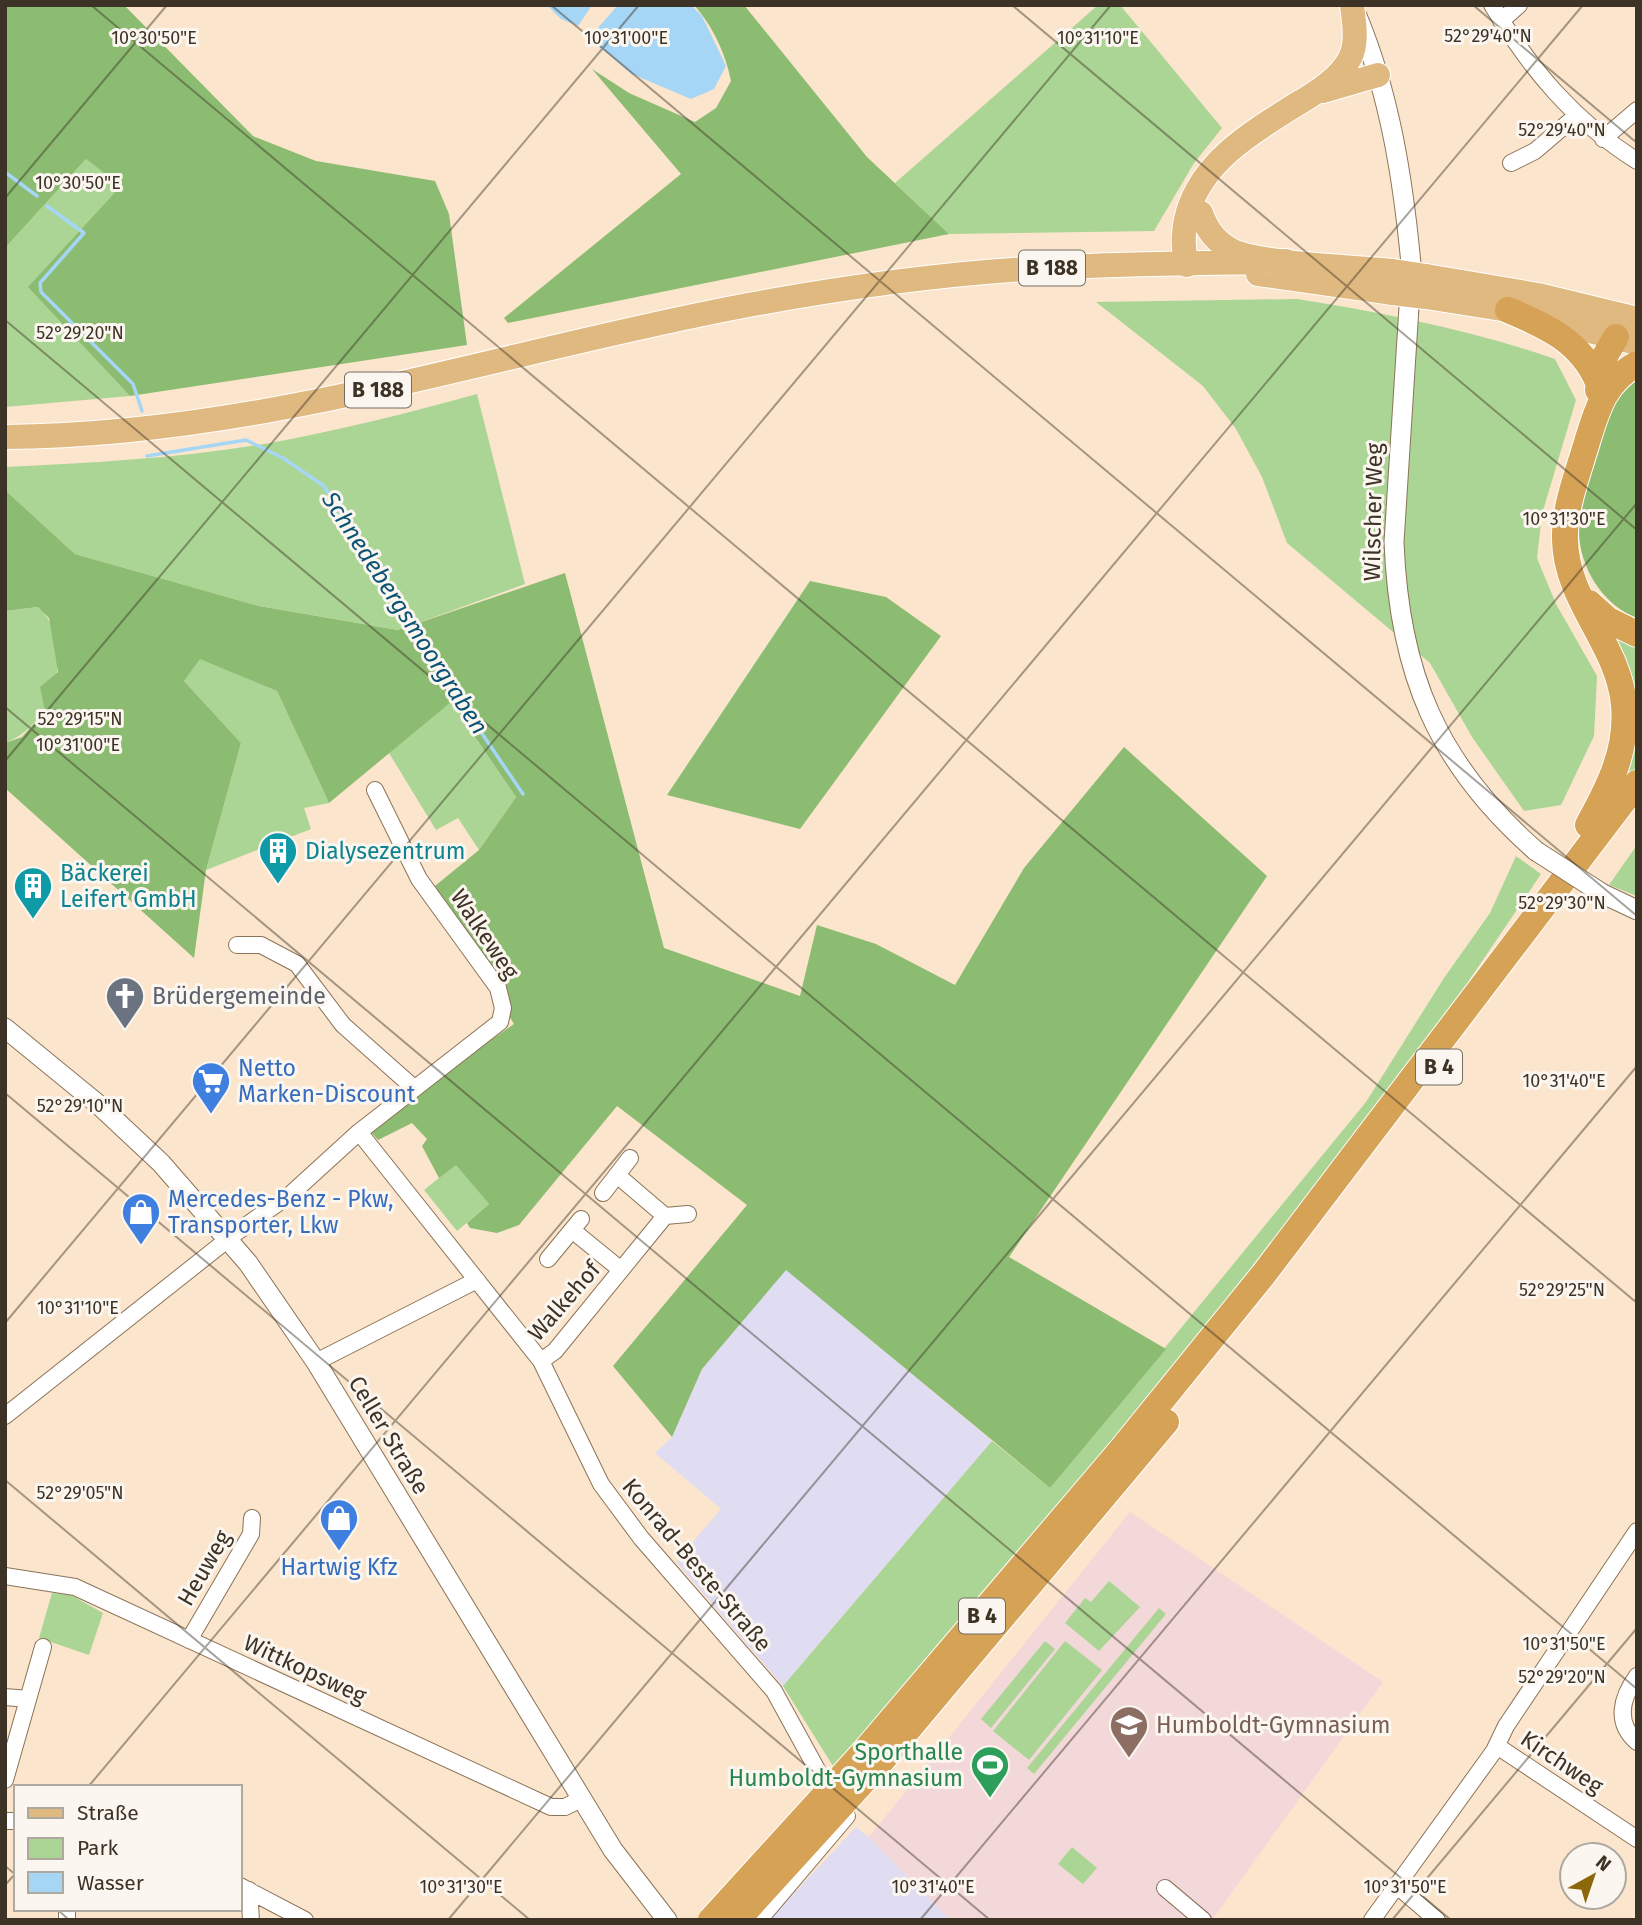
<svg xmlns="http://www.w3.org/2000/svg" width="1642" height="1925" viewBox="0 0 1642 1925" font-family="'Fira Sans',sans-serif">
<rect width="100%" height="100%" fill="#fbe5cd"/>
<!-- industrial -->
<path fill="#e0dcf2" d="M786 1269 992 1441 783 1686 676 1562 721 1509 655 1453 672 1437 702 1369Z
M856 1827 869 1837 950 1920H769Z"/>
<!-- education -->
<path fill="#f3d8da" d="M1130 1512 1383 1682 1212 1920H950L869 1837Z"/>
<!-- green -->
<path fill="#abd594" d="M1098 5H1120L1222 128 1194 163 1154 231 949 234 895 183Z
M86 159 122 186 29 287 130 396 5 407V248Z
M1297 299C1385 313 1471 330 1555 359L1576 400 1542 514 1537 558 1556 604 1597 676 1594 736 1561 805 1524 811 1472 737 1430 663 1287 543 1262 477 1236 429 1203 386 1096 302Z
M477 394 525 584 399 630 259 606 75 554 5 490V467C93 463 183 458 270 443 340 430 409 413 477 394Z
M39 607C77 646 54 726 5 743V611Z
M1595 614 1637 640V773L1596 825 1626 760Z
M200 658 277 691 329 803 304 808 311 829 206 870 241 743 184 681Z
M450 701 516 797 479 850 458 818 436 830 389 753Z
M1637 845V896L1609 885Z
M1516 856 1541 874 1470 979 1453 1013 1386 1103 1086 1476 836 1771 783 1686 992 1441 1050 1488 1366 1102 1444 978 1490 913Z
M456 1164 489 1204 457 1231 424 1190Z
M1109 1581 1140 1607 1099 1651 1065 1623 1085 1598 1091 1602Z
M52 1593 71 1595 103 1613 89 1655 39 1638Z
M1159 1608 1166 1614 1034 1774 1027 1768Z
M1045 1641 1055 1649 991 1728 981 1719Z
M1065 1641 1102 1670 1029 1760 993 1731Z
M1072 1847 1097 1868 1083 1884 1058 1864Z"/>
<!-- forest -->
<path fill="#8cbc71" d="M5 5H124L253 136 316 161 435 181 449 214 467 345 130 396 28 287 121 186 86 159 5 248Z
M694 5H744L867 157 949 234 508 323 504 318 681 174 592 69 629 93 695 122 716 108 731 81C726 54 712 25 694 5Z
M1637 369V618C1602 605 1578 565 1579 528 1580 502 1590 475 1598 450 1609 413 1609 397 1637 369Z
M5 490 75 554 259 606 398 630 565 573 664 948 800 996 817 925 876 944 955 985 1024 868 1124 747 1267 876 1009 1257 1166 1349 1050 1488 786 1270 702 1369 672 1437 613 1366 747 1205 617 1106 519 1225 497 1233 470 1228 467 1223 489 1204 456 1165 439 1178 422 1146 427 1139 412 1123 378 1140 371 1132 448 1070 514 1024 430 890 479 850 516 797 451 702 329 803 277 691 200 659 184 681 241 743 206 870 194 958 5 788V743L22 737 45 711 40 687 58 672 49 618 38 607 5 611Z
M810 581 886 597 941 636 800 829 667 795Z"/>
<!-- water -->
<path fill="#a5d6f6" d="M547 5H592L578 26 561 19Z
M618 5H691L702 16 726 66 714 89 691 99 632 74 589 38Z"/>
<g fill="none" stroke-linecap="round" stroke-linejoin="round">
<!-- stream -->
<path stroke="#a5d6f6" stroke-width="3.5" d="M5 172 37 196
M47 206 84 233 40 283 41 292 133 384 142 411
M147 456 246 440 283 458 324 486 405 620 523 794"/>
<!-- minor casing -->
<g stroke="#8b7357" stroke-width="18">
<path id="minor" d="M1492 5C1530 69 1574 121 1637 161
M1501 21 1519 5
M1603 139 1637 110
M1511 163 1535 151 1576 116
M237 945H261L297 964 343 1025 414 1088
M359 1132 541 1361 601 1484 641 1538 774 1691 837 1806 847 1816 759 1920
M617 1175 665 1216 688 1214
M603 1193 630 1158
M572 1230 621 1270
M548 1259 581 1219
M541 1361 555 1351 665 1216
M316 1362 477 1280
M5 1416 237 1232 291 1194 359 1132 500 1022 503 1008 498 988 419 879 375 790
M5 1576 75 1587 551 1807H565L581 1799
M189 1640 251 1534 252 1518
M1637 1676C1622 1697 1614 1722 1637 1742
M5 1697 28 1699
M1497 1746 1637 1839
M5 1780 43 1647
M5 1821H16
M1396 1885 1437 1920
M240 1886 305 1920
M1165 1888 1203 1920
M249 1890 251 1920
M67 1909V1920
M1372 1920 1494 1751 1506 1726 1637 1531"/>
</g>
<!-- tertiary casing -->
<g stroke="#8b7357" stroke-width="21">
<path id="tertiary" d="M1357 16C1390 95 1403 179 1411 264
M1409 307 1394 542C1399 673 1437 764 1536 851
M1603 894 1637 910
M5 1028 99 1105 161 1163 248 1263 316 1362 613 1850 667 1920"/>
</g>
<!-- primary casing -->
<g stroke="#fff" stroke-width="26">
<path id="primary" d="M1323 91 1378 75
M1201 213C1207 230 1215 241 1231 250 1257 264 1358 267 1393 271
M1187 265C1182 247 1183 229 1188 212 1203 160 1254 131 1297 104 1316 93 1340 78 1350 58 1358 42 1354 23 1352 5
M1258 274 1393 293
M1426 276 1538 295 1637 319
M1426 297 1508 310 1637 343
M5 437C264 435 498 352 748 305 840 288 933 275 1026 269 1112 263 1200 264 1286 261"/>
</g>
<!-- trunk casing -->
<g stroke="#fff" stroke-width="28">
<path id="trunk" d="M1508 310C1547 326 1581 342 1598 382
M1598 390 1605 356 1616 337
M1589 603 1608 620 1637 634
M1588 825C1609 787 1628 750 1624 705 1619 645 1566 601 1565 540 1564 507 1578 473 1587 442 1597 409 1605 381 1637 364
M865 1751 1122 1449 1263 1275 1637 783
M879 1764 1166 1422"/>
</g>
<!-- minor -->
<use href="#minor" stroke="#fff" stroke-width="16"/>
<!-- tertiary -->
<use href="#tertiary" stroke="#fff" stroke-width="19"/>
<!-- primary -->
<use href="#primary" stroke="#e0b980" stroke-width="24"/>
<!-- trunk -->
<use href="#trunk" stroke="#d6a256" stroke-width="26"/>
<!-- tertiary-bridge casing -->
<g stroke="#8b7357" stroke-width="21" stroke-linecap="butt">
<path id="tertiary-bridge" d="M1536 851 1603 894"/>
</g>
<!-- primary-bridge casing -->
<g stroke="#fff" stroke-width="26" stroke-linecap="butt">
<path id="primary-bridge" d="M1393 271 1426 276
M1393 293 1426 297"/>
</g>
<!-- trunk-bridge casing -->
<g stroke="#fff" stroke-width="28" stroke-linecap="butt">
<path id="trunk-bridge" d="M711 1920 865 1751
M737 1920 879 1764"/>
</g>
<!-- tertiary-bridge -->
<use href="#tertiary-bridge" stroke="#fff" stroke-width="19"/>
<!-- primary-bridge -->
<use href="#primary-bridge" stroke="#e0b980" stroke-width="24"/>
<!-- trunk-bridge -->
<use href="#trunk-bridge" stroke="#d6a256" stroke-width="26"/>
</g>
<!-- ticks -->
<path fill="none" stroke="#3c3226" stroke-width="2" stroke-opacity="0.45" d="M91 5 1637 1303M551 5 1637 916M1012 5 1637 530M1473 5 1637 143M5 198 167 5M5 320 1637 1689M5 707 1451 1920M5 761 639 5M5 1093 990 1920M5 1323 1111 5M5 1480 530 1920M88 1787 1583 5M5 1866 16 1875M5 1885 16 1873M57 1909 69 1920M448 1920 1637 503M920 1920 1637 1066M1392 1920 1637 1628"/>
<!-- icons -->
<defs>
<g id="building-pin" transform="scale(2.0125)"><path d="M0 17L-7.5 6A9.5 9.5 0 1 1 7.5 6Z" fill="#0f9aa8" stroke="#fbf6ef"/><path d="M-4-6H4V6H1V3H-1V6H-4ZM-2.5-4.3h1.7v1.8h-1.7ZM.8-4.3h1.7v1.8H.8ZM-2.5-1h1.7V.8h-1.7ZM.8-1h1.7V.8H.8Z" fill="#fff"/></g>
<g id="church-pin" transform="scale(2.0125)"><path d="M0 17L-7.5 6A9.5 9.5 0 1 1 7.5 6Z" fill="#6b7280" stroke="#fbf6ef"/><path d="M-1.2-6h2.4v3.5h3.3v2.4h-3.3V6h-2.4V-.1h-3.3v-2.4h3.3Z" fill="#fff"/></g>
<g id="supermarket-pin" transform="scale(2.0125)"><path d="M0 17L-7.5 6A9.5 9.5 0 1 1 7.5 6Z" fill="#3f7fe0" stroke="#fbf6ef"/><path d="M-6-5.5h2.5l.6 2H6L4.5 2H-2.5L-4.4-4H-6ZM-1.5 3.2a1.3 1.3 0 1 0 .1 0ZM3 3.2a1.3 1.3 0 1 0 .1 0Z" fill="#fff"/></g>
<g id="shop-pin" transform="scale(2.0125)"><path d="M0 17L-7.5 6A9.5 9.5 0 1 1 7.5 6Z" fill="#3f7fe0" stroke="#fbf6ef"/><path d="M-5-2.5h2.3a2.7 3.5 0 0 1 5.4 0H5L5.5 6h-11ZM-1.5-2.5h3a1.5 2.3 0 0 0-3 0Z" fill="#fff"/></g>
<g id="school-pin" transform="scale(2.0125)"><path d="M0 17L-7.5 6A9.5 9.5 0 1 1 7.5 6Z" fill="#8d6e63" stroke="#fbf6ef"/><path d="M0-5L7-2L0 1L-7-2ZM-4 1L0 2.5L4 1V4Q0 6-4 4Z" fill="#fff"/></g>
<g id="stadium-pin" transform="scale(2.0125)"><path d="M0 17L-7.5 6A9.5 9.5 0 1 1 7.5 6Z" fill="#2e9e5b" stroke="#fbf6ef"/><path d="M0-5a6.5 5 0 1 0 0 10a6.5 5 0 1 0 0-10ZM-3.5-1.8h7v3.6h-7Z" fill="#fff"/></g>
</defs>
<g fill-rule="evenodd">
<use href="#building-pin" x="278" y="851"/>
<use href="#building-pin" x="33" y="886"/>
<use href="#church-pin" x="125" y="996"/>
<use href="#supermarket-pin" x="211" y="1081"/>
<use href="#shop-pin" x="141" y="1212"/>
<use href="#shop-pin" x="339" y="1518"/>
<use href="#school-pin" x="1129" y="1725"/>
<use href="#stadium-pin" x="990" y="1765"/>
</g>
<g text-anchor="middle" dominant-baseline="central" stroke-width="6" stroke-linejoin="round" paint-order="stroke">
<!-- shield labels -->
<g fill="#fbf6ef" stroke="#756d62" stroke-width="2">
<rect x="1019" y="250.5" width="66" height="35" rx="5"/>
<rect x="345" y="372.5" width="66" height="35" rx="5"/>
<rect x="1416" y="1049.5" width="46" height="35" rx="5"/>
<rect x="959" y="1598.5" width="46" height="35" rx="5"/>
</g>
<g font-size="21" font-weight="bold" fill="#3c3226">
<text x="1052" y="268">B 188</text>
<text x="378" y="390">B 188</text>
<text x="1439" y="1067">B 4</text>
<text x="982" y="1616">B 4</text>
</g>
<!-- street labels -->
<g font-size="23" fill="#3c3226" stroke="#fbf6ef">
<text transform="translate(1373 512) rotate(-89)">Wilscher Weg</text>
<text transform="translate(485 934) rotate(56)">Walkeweg</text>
<text transform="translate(564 1301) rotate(-49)">Walkehof</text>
<text transform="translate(389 1435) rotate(59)">Celler Straße</text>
<text transform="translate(697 1565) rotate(50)">Konrad-Beste-Straße</text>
<text transform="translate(204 1568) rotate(-60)">Heuweg</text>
<text transform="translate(305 1669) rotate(25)">Wittkopsweg</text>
<text transform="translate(1562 1762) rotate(34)">Kirchweg</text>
</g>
<!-- culture labels -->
<g font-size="23" fill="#0d838f" stroke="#fbf6ef" text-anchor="start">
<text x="305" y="851">Dialysezentrum</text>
<text x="60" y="873">Bäckerei<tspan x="60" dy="26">Leifert GmbH</tspan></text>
</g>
<!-- worship labels -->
<g font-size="23" fill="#5b616d" stroke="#fbf6ef" text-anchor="start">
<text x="152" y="996">Brüdergemeinde</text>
</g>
<!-- shop labels -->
<g font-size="23" fill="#366cbe" stroke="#fbf6ef" text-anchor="start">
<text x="238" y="1068">Netto<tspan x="238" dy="26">Marken-Discount</tspan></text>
<text x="168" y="1199">Mercedes-Benz - Pkw,<tspan x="168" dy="26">Transporter, Lkw</tspan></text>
<text x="339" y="1567" text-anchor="middle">Hartwig Kfz</text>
</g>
<!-- education labels -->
<g font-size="23" fill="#785e54" stroke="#fbf6ef" text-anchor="start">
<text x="1156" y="1725">Humboldt-Gymnasium</text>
</g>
<!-- leisure labels -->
<g font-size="23" fill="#27864d" stroke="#fbf6ef" text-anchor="end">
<text x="963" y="1752">Sporthalle<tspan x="963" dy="26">Humboldt-Gymnasium</tspan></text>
</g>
<!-- water labels -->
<g font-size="24" font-style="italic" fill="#0b5375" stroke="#fbf6ef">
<text transform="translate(405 613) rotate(57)">Schnedebergsmoorgraben</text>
</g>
</g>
<g font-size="18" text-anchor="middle" fill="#3c3226" stroke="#fbf6ef" stroke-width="6" stroke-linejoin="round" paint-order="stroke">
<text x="1488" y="42">52°29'40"N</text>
<text x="154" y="44">10°30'50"E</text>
<text x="626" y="44">10°31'00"E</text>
<text x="1098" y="44">10°31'10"E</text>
<text x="1562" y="136">52°29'40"N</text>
<text x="78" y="189">10°30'50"E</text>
<text x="80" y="339">52°29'20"N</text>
<text x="1564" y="525">10°31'30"E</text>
<text x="80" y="725">52°29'15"N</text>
<text x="78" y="751">10°31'00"E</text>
<text x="1562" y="909">52°29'30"N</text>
<text x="1564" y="1087">10°31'40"E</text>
<text x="80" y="1112">52°29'10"N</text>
<text x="1562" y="1296">52°29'25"N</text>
<text x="78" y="1314">10°31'10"E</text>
<text x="80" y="1499">52°29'05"N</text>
<text x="1564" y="1650">10°31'50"E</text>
<text x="1562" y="1683">52°29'20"N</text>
<text x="461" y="1893">10°31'30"E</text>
<text x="933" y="1893">10°31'40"E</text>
<text x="1405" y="1893">10°31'50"E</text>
</g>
<!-- border -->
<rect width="1642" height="1925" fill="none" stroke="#3c3226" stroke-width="14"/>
<!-- legend -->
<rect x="14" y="1785" width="228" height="126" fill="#fbf6ef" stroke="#afa89f" stroke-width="2"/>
<rect x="28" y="1808" width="35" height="10" fill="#e0b980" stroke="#afa89f" stroke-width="2"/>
<text x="77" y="1820" font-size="21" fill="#3c3226">Straße</text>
<rect x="28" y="1838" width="35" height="21" fill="#abd594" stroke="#afa89f" stroke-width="2"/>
<text x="77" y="1855" font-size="21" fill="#3c3226">Park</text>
<rect x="28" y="1872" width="35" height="21" fill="#a5d6f6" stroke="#afa89f" stroke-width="2"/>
<text x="77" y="1890" font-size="21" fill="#3c3226">Wasser</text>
<!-- north arrow -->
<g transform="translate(1593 1876) rotate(40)"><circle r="33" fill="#fbf6ef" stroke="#afa89f" stroke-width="2"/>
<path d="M0-5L12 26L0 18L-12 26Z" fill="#8d680b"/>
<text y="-10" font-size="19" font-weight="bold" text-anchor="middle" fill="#3c3226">N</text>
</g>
</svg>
